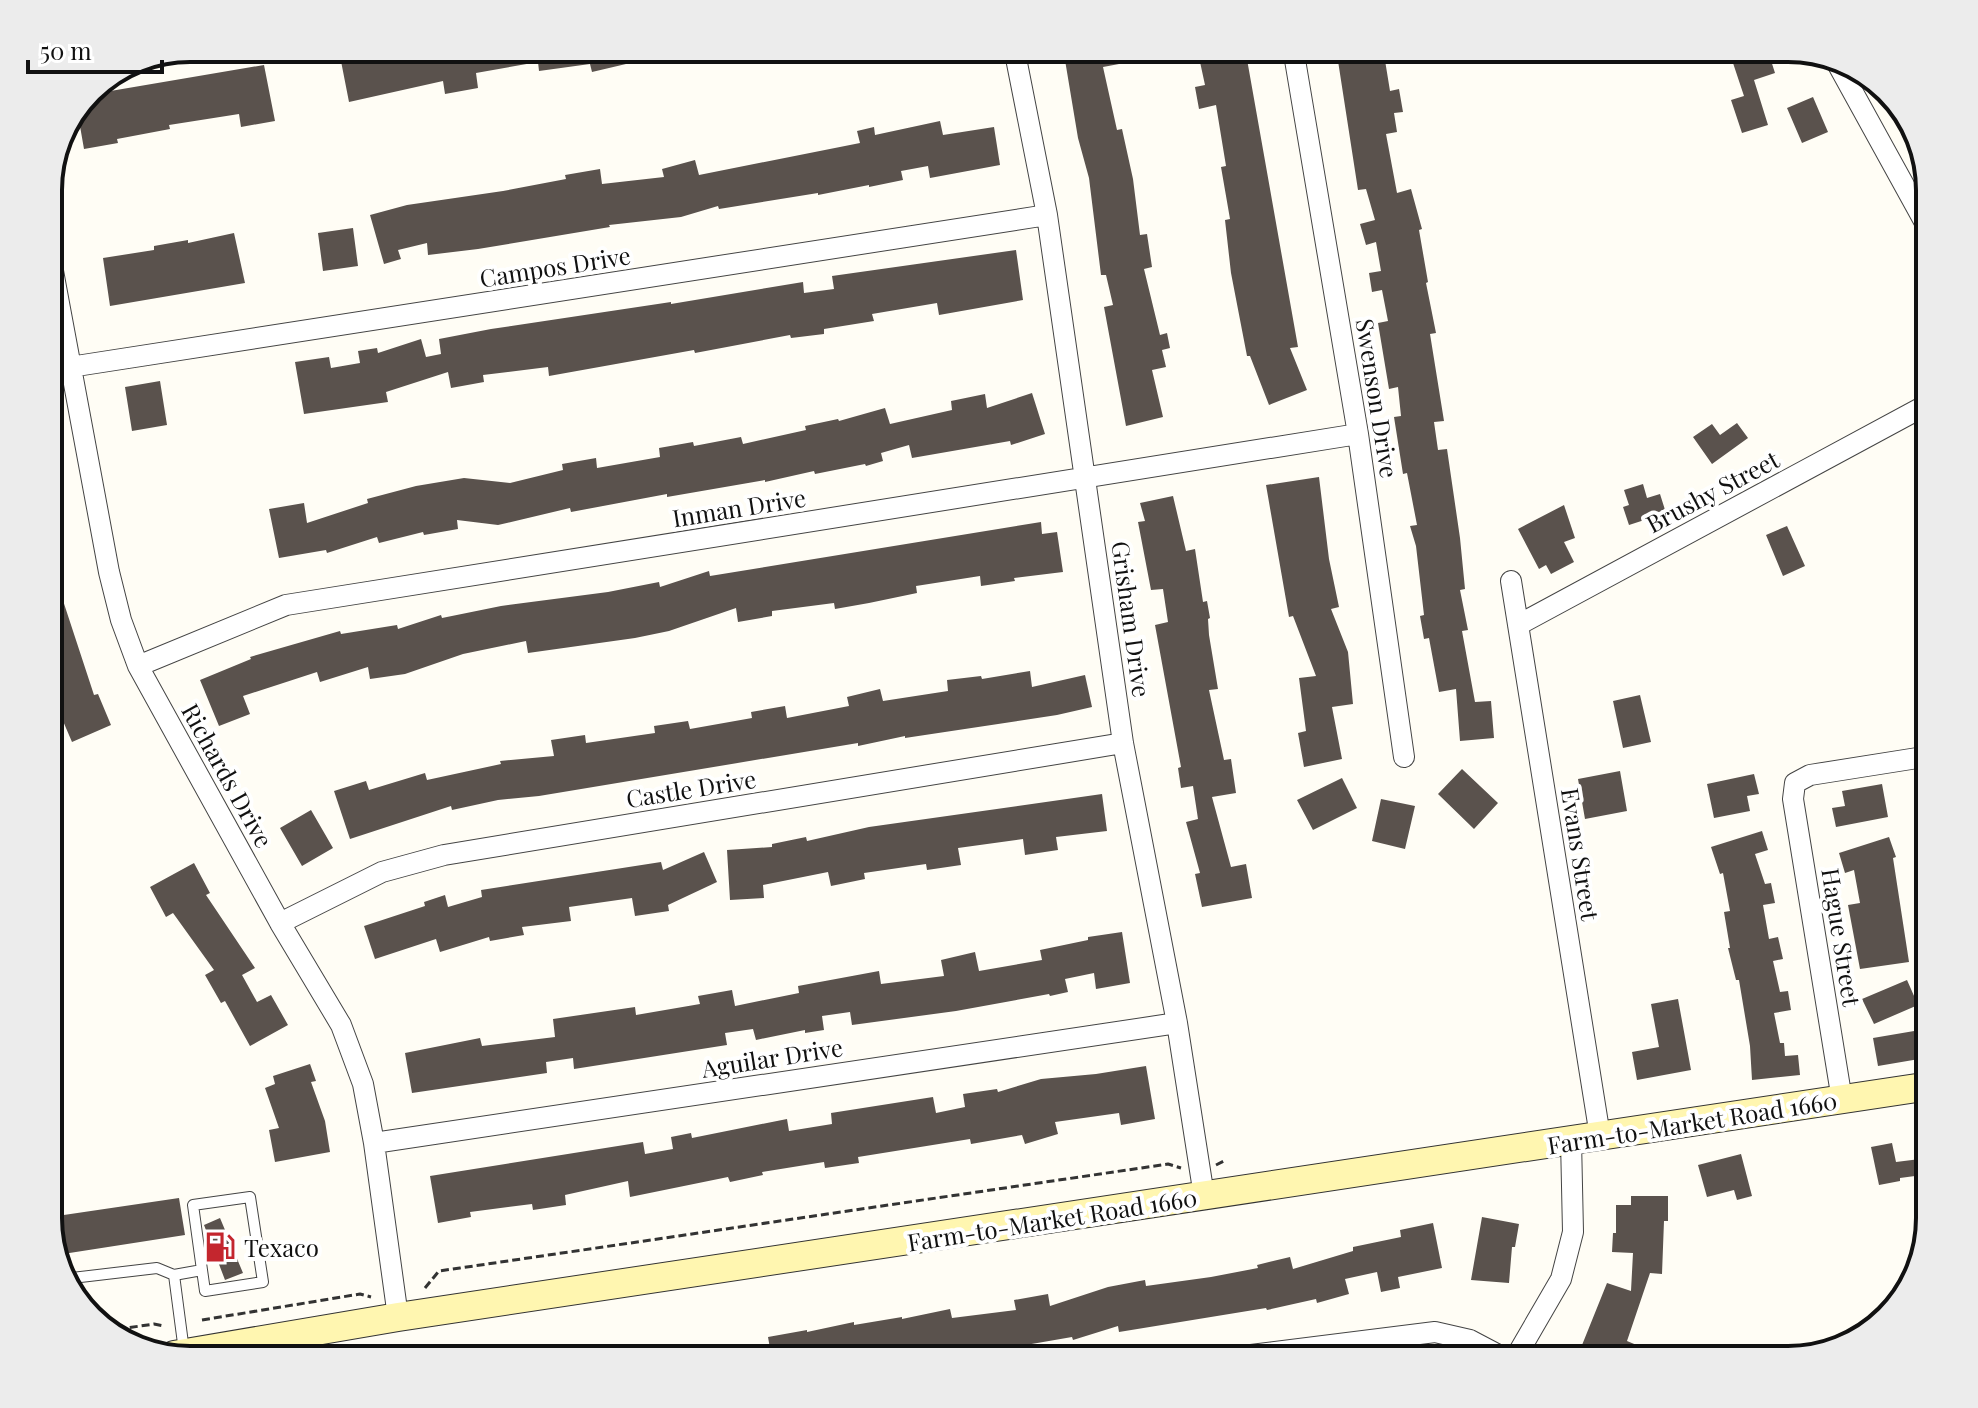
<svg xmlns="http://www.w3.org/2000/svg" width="1978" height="1408" viewBox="0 0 1978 1408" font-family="'Playfair Display',serif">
<rect width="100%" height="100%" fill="#fffdf5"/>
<!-- building -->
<path fill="#5a524d" d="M385 48H622L626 64 592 72 590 64 539 71 538 62 476 73 478 88 445 94 443 81 349 102 340 56Z
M1063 48H1116L1119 64 1103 67 1117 130 1122 129 1133 179 1140 235 1147 234 1152 267 1144 269 1160 335 1167 333 1170 348 1162 350 1166 367 1152 370 1163 417 1126 426 1104 307 1113 305 1106 275H1101L1089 178 1078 138Z
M1197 48H1245L1298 347 1290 348 1307 390 1269 405 1250 356H1247L1231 273 1225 220 1230 219 1221 167 1226 166 1216 105 1199 109 1195 87 1205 85Z
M1336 48H1383L1390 91 1399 89 1403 112 1394 113 1397 132 1386 134 1397 193 1411 189 1422 229 1419 230 1428 282 1426 283 1436 333 1430 334 1444 421 1434 422 1438 450 1447 449 1460 538 1465 589 1460 590 1468 630 1462 631 1475 702 1491 701 1494 738 1460 741 1456 689 1439 692 1429 638 1424 639 1420 616 1424 615 1416 546 1410 526 1417 525 1407 473 1403 474 1394 417 1401 416 1398 387 1389 389 1378 323 1388 321 1382 290 1372 292 1369 273 1381 271 1376 242 1366 245 1360 224 1375 220 1366 189 1358 190Z
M1728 48H1767L1775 73 1754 80 1768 125 1742 133 1731 100 1744 96Z
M264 65 275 121 241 127 239 114 169 125 170 129 117 139 118 143 84 149 77 109 87 95Z
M1813 97 1828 132 1802 143 1787 108Z
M940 121 943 135 994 127 1000 165 930 178 928 166 901 171 903 180 869 187V185L818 195V193L719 209 718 206 681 217 609 225 610 227 478 249 428 255 427 243 398 250 401 259 384 264 370 215 407 205 503 191 566 179 565 175 600 169 602 184 664 177 662 169 695 160 699 175 860 143 857 131 874 127 875 135Z
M353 228 358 266 323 271 318 233Z
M234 233 245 283 110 306 103 258 154 250V246L188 240V243Z
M1016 250 1023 300 939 315 937 303 872 314 874 321 824 329V334L791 338 790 335 695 353 694 350 549 376 548 367 483 375 484 382 451 388 448 372 386 392 388 402 304 414 295 362 329 357 331 368 360 363 358 351 377 348 378 353 421 339 426 357 441 354 439 339 491 329 671 302V304L803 282 804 293 834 289 832 276Z
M160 381 167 425 132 431 125 387Z
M1032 393 1045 434 1011 445 1010 441 912 458 909 445 881 453 883 461 866 466 865 464 815 474 814 471 765 482V480L667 497V494L571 512 570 508 498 525 457 520 458 529 424 535 423 532 379 543 377 537 327 553 326 550 279 558 269 509 304 503 307 523 368 503 367 499 416 486 464 478 510 483 563 470 562 464 596 458 597 468 660 457 659 448 693 442 694 446 741 437 743 444 806 430 805 426 838 419 839 421 885 408 890 424 952 410 951 401 985 394 987 408Z
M1737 423 1748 438 1712 464 1693 437 1712 424 1720 435Z
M1319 477 1329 559 1339 607 1331 609 1348 652 1353 704 1332 707 1342 759 1304 767 1298 733 1306 731 1299 678 1316 676 1293 616 1289 617 1266 485Z
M1643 484 1647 498 1660 494 1666 513 1629 525 1623 507 1629 505 1624 490Z
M1173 496 1186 551 1195 549 1203 602 1207 601 1210 618 1208 619 1209 635 1218 689 1209 690 1224 760 1231 759 1236 793 1212 797 1231 867 1246 864 1252 898 1202 907 1195 874 1200 873 1186 822 1198 819 1193 786 1181 788 1178 768 1181 767 1155 625 1168 622 1163 589 1151 590 1138 522 1145 521 1140 503Z
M1564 505 1575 538 1564 542 1574 562 1551 574 1546 565 1539 569 1518 529Z
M1041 522 1042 534 1057 532 1063 572 1014 578 1015 581 981 586 980 576 916 586 917 593 869 603 835 609 834 603 772 611V616L738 622 736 608 669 631 635 638 528 653 526 641 463 654 405 674 370 679 368 667 320 682 317 672 243 696 250 714 219 726 200 680 251 659 250 657 340 631 341 634 397 625 398 629 441 615 442 618 501 606 608 592 659 582 660 587 709 571 710 576Z
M1787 526 1805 566 1783 576 1766 535Z
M51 564 94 695 98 694 111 725 72 742 48 686V565Z
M1030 671 1032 687 1085 675 1092 707 1057 715 905 738V736L858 746V743L539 796 498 800 452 810 451 806 350 839 334 791 366 781 369 790 425 773 427 780 501 764 500 761 554 756 551 740 585 735 586 743 655 733 654 726 688 721 690 729 752 718 751 712 785 706 787 718 849 706 847 697 880 689 883 701 948 691 947 680 981 676 982 679Z
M1640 695 1651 742 1623 748 1613 701Z
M1462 769 1498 803 1474 829 1438 794Z
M1620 771 1627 811 1585 819 1578 779Z
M1754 774 1759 794 1747 796 1750 811 1714 818 1707 784Z
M1342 778 1357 808 1313 830 1297 800Z
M1882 784 1888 817 1836 827 1832 808 1845 806 1842 791Z
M1102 794 1107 831 1056 837 1058 850 1025 855 1023 839 958 848 961 865 927 870 926 864 864 873 865 879 831 886 828 872 763 885 764 898 730 900 727 850 772 847V844L806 837 807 841 869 827Z
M1381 799 1415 806 1405 849 1372 841Z
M311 810 333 848 302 866 280 828Z
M1762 831 1768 850 1755 854 1765 884 1771 883 1775 903 1763 905 1769 939 1778 937 1783 959 1773 961 1780 992 1788 991 1791 1010 1774 1013 1780 1043H1784L1785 1056 1798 1055 1800 1075 1752 1080 1750 1046 1739 980H1736L1728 948H1730L1724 912 1730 911 1723 873 1720 874 1711 847Z
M1889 837 1896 857 1893 858 1909 962 1860 969 1848 905 1860 903 1854 870 1845 873 1839 853Z
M704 852 717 882 668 905 669 911 635 916 632 898 569 907 571 921 522 927 524 935 490 941 489 937 440 952 436 939 375 959 364 926 425 906 424 902 445 895 448 907 482 897 481 890 661 862 663 870Z
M194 863 210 893 206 895 255 968 242 975 257 1002 271 995 288 1025 250 1046 225 1001 221 1003 205 975 214 970 173 913 166 917 150 887Z
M1122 932 1130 983 1096 989 1094 973 1065 979 1068 992 1050 996 1049 994 956 1011 852 1025 850 1012 822 1016 824 1030 805 1033V1030L756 1040 753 1029 725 1033 727 1045 574 1069 573 1058 546 1062 547 1073 412 1093 405 1053 480 1038 482 1046 555 1037 553 1019 635 1007 636 1015 700 1004 698 996 732 990 735 1006 799 993 798 986 879 971 881 984 944 976 941 960 975 952 979 971 1042 960 1040 950 1088 940V937Z
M1907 980 1918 1005 1874 1024 1862 999Z
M1678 999 1691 1070 1637 1080 1632 1052 1659 1047 1651 1004Z
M1920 1030 1925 1058 1878 1066 1873 1038Z
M310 1064 316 1081 311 1082 325 1121 330 1152 275 1162 269 1130 279 1128 265 1088 275 1084 273 1076Z
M1146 1066 1155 1119 1121 1125 1119 1113 1055 1122 1058 1134 1025 1144 1022 1135 971 1144 970 1139 858 1157 859 1163 825 1168 824 1162 762 1172 763 1175 730 1182 728 1177 630 1197 628 1181 565 1195 566 1205 533 1210 532 1204 470 1212 471 1217 438 1223 430 1176 643 1142 645 1154 673 1149 671 1137 691 1133 692 1138 787 1119 789 1131 832 1124 831 1113 933 1097 936 1113 965 1107 963 1094 997 1089 998 1092 1041 1079 1096 1074Z
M1892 1143 1896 1162 1928 1158 1930 1174 1900 1178V1181L1879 1185 1871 1147Z
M1741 1154 1752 1196 1737 1200 1734 1190 1707 1197 1698 1165Z
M1631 1196H1668V1221H1664L1662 1274 1650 1273 1627 1341 1639 1346 1633 1360H1576L1607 1283 1631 1291 1633 1253 1612 1252 1613 1233H1616V1205H1631Z
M179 1198 185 1235 63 1254 57 1216Z
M1482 1217 1519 1224 1515 1247H1512L1509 1283 1471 1280Z
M220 1218 243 1273 225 1280 204 1225Z
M1433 1223 1442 1268 1398 1277 1400 1288 1381 1292 1377 1272 1345 1279 1349 1294 1317 1303 1316 1299 1267 1310 1266 1308 1119 1332 1118 1326 1073 1340 1072 1337 1020 1346 975 1352V1350L925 1360H841L840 1356 821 1360H772L768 1337 807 1330V1332L854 1322V1325L902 1317V1319L950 1309 952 1318 1016 1310 1014 1300 1048 1294 1050 1306 1108 1287 1145 1280 1146 1286 1211 1277 1258 1268 1257 1265 1290 1257 1293 1269 1353 1251V1247L1401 1237 1400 1230Z"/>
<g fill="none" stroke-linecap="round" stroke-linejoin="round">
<!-- lane casing -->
<g stroke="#444" stroke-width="12">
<path id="lane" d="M1912 200 1930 190
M174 1275 202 1270 193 1205 250 1197 263 1282 205 1291 202 1270
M72 1278 157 1268 174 1275 184 1351"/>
</g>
<!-- street casing -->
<g stroke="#444" stroke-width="22">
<path id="street" d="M1014 48 1047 215 1123 743 1177 1023 1204 1196
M1293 48 1358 434 1404 757
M1838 65 1930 232
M48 244 109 572 121 620 138 666 280 923 341 1025 363 1084 374 1143 398 1317
M70 367 1047 215
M1511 581 1600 1136
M1518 625 1930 403
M138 666 286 605 1358 434
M280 923 382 872 444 855 1123 743
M1842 1100 1793 799 1795 783 1810 775 1930 756
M374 1143 1177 1023
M1211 1360 1435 1332 1470 1340 1508 1360
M1514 1360 1561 1279 1573 1232 1571 1140"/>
</g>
<!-- secondary casing -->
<g stroke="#333" stroke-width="30">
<path id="secondary" d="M174 1355 398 1317 1930 1086"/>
</g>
<!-- path -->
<path stroke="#333" stroke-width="3" stroke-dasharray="8 4" stroke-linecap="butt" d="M1216 1165 1224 1161
M425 1288 439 1271 460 1268 1168 1164 1181 1168
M202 1320 360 1294 371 1297
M106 1331 154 1324 164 1326"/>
<!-- lane -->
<use href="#lane" stroke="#fff" stroke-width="10"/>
<!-- street -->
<use href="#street" stroke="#fff" stroke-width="20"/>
<!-- secondary -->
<use href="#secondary" stroke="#fff6b0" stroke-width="28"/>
</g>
<!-- icons -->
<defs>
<g id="fuel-bare" transform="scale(2.4)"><path d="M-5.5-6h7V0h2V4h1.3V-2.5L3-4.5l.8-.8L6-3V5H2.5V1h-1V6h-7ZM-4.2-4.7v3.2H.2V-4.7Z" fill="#c4262e" stroke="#fff" stroke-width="2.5" paint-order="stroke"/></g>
</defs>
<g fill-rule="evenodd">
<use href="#fuel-bare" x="220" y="1247"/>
</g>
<g text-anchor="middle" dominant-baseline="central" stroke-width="8" stroke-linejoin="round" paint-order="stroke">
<!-- street labels -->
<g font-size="24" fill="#111" stroke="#fff">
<text transform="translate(555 266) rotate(-9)">Campos Drive</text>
<text transform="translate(1378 398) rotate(81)">Swenson Drive</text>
<text transform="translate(1712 491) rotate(-28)">Brushy Street</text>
<text transform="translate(739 507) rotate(-9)">Inman Drive</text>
<text transform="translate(1132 619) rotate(82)">Grisham Drive</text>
<text transform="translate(228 775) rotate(61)">Richards Drive</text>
<text transform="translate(691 788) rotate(-9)">Castle Drive</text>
<text transform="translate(1581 854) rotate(81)">Evans Street</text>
<text transform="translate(1842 937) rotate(81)">Hague Street</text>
<text transform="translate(772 1057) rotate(-9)">Aguilar Drive</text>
<text transform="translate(1692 1122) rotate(-9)">Farm-to-Market Road 1660</text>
<text transform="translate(1052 1219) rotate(-9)">Farm-to-Market Road 1660</text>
</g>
<!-- poi labels -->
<g font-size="24" fill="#111" stroke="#fff" text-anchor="start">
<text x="244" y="1247">Texaco</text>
</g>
</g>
<!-- crop -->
<path d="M0 0H1978V1408H0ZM190 62H1788A128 128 0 0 1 1916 190V1218A128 128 0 0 1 1788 1346H190A128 128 0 0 1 62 1218V190A128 128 0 0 1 190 62Z" fill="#ececec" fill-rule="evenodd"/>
<path fill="none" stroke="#111" stroke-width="4" d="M190 62H1788A128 128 0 0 1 1916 190V1218A128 128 0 0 1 1788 1346H190A128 128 0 0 1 62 1218V190A128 128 0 0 1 190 62Z"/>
<!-- scale -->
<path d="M28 60v12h134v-12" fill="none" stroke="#111111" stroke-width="4"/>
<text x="40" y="60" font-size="24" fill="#111111" stroke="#ffffff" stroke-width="6" paint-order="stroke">50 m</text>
</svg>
